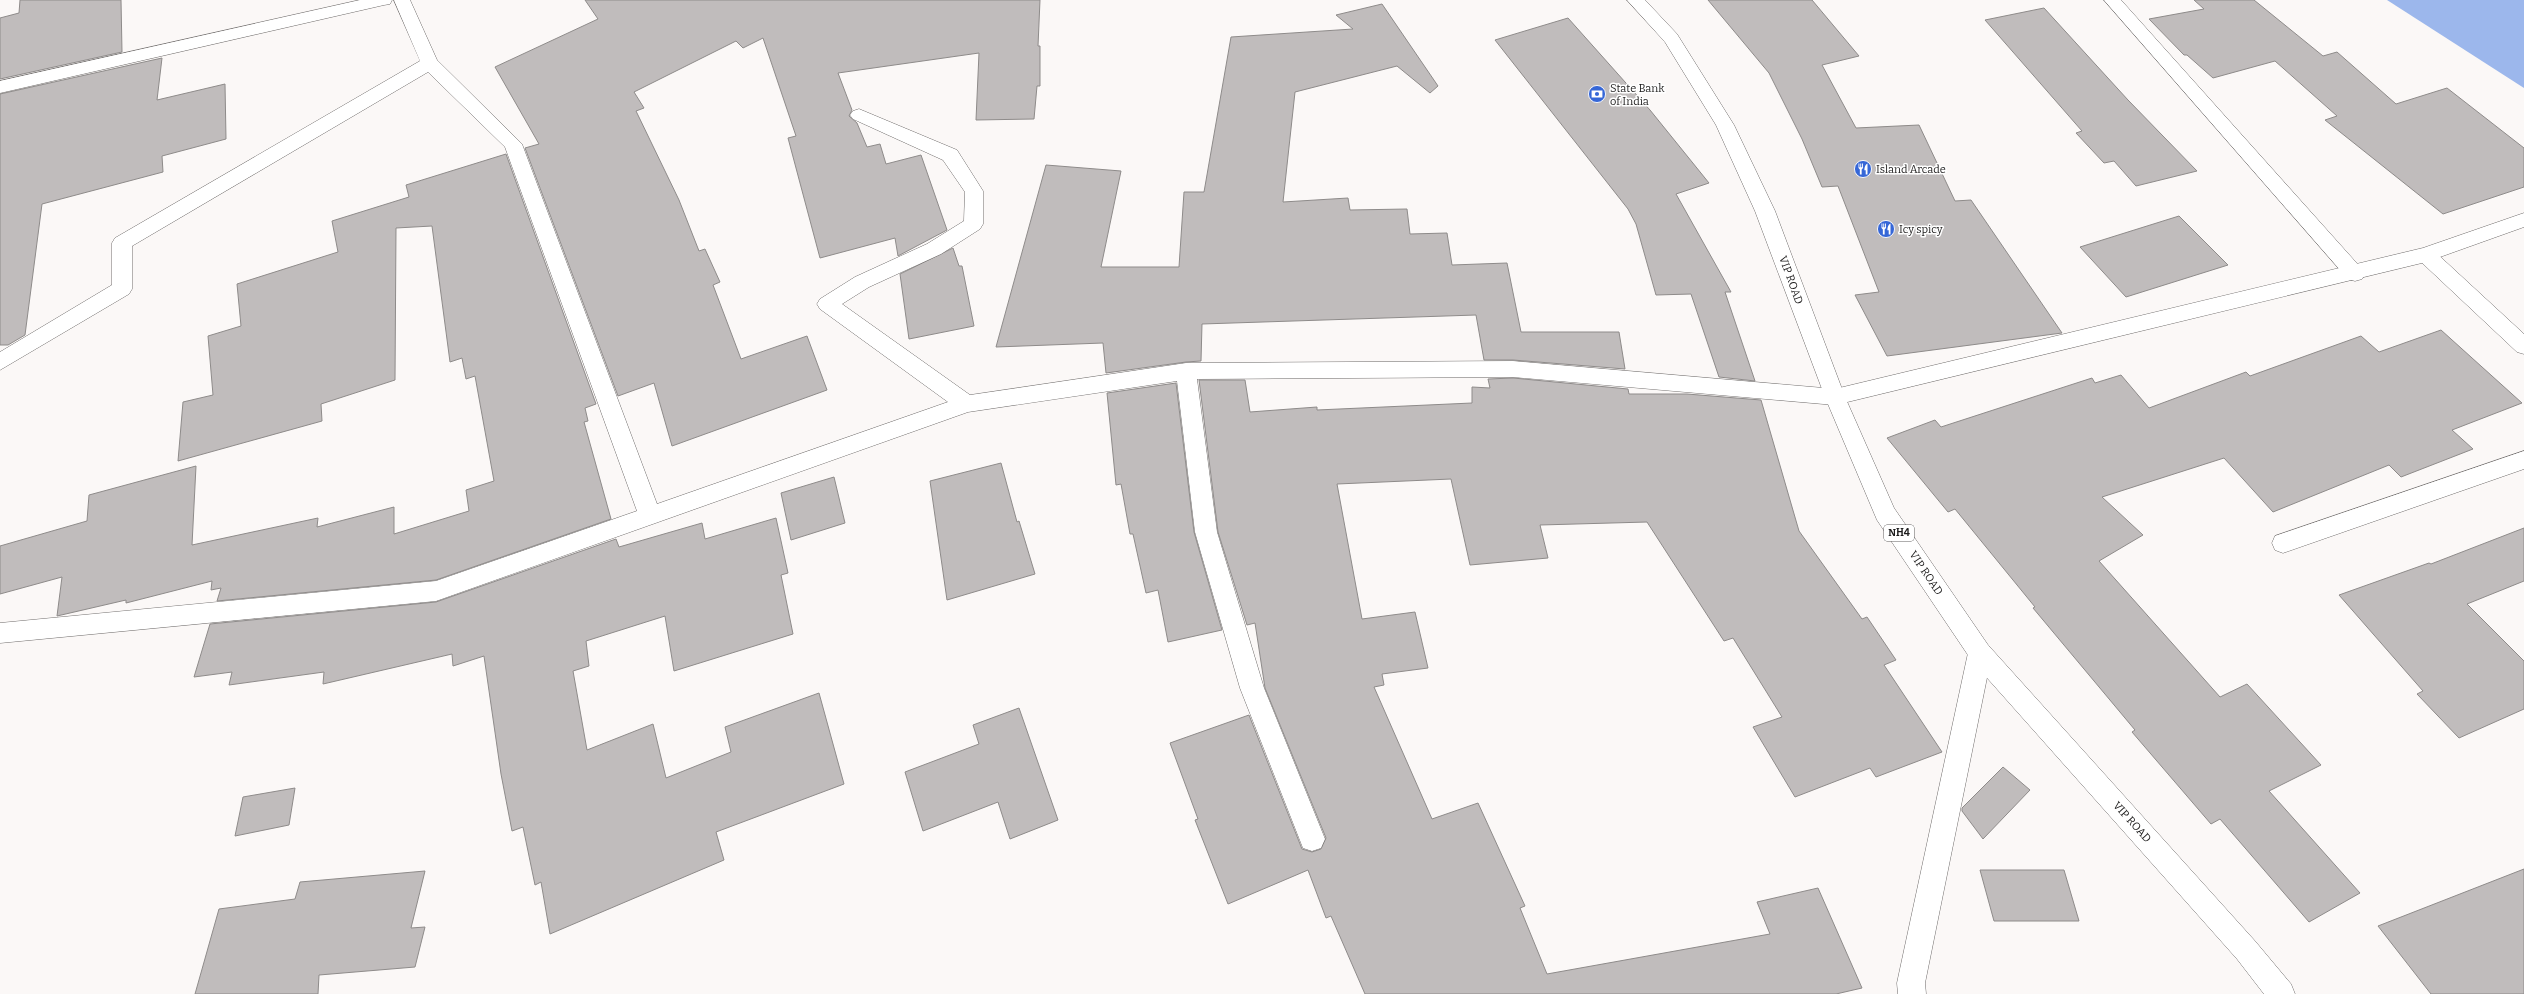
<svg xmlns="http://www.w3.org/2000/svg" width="2524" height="994" viewBox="0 0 2524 994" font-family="Bitter,serif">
<rect width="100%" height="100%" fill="#fbf8f7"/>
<!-- water -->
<path fill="#9cb7ec" d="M2387 0H2524V88Z"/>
<!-- building -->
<path fill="#c0bcbc" stroke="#8e8b8a" d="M20 0H121L122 52 0 79V18L19 13Z
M585 0H1040L1038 46H1040V86H1037L1034 119 976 120 979 53 838 73 852 110 849 116 857 123 867 147 880 144 886 164 921 155 947 230 898 256 895 238 820 258 788 138 796 136 763 38 743 48 736 41 634 92 644 108 636 111 679 200 699 251 705 249 720 282 713 285 741 359 807 336 827 390 672 446 654 383 618 396 525 148 539 144 495 67 598 19Z
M1708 0H1812L1859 56 1822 65 1856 128 1919 125 1955 201 1971 200 2062 333 1887 356 1855 295 1879 292 1838 186 1822 187 1802 139 1769 73Z
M2194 0H2254L2323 56 2337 52 2396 104 2447 88 2524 148V187L2443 214 2325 120 2337 116 2275 61 2213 78 2187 55H2184L2149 19 2204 9Z
M1382 4 1438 86 1430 93 1397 66 1295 92 1283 202 1348 198 1350 210 1407 209 1410 234 1447 233 1452 265 1507 263 1521 332H1619L1625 369 1513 360H1484L1476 315 1202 324 1201 361 1186 362 1106 373 1103 343 996 347 1046 165 1121 171 1101 267H1179L1184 192H1204L1231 37 1353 29 1336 15Z
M2044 8 2128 100 2197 171 2136 186 2114 161 2104 163 2076 133 2082 131 1985 20Z
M1568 18 1650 110 1709 183 1676 194 1731 292H1725L1755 381 1719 377 1691 294 1656 295 1636 224 1628 209 1495 40Z
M162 58 157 100 225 84 226 139 162 156 163 172 42 204 25 335 8 345H0V94Z
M506 154 596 404 585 408 588 421 584 422 611 519 436 580 217 601 221 588 211 590 212 581 126 603V600L57 616 62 577 0 594V546L87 521 89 495 196 466 192 545 318 518 317 527 394 507V534L469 511 466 490 494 481 475 376 466 379 462 358 450 362 432 226 396 228 395 380 321 404 322 421 178 461 183 402 213 395 208 336 241 326 237 284 338 252 332 221 409 197 406 185Z
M2179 216 2228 265 2126 297 2080 247Z
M953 248 959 266H962L974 326 909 339 900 274Z
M2441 330 2522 403 2452 430 2473 449 2401 477 2389 465 2273 512 2224 458 2102 497 2143 535 2099 561 2220 697 2247 684 2321 765 2269 791 2360 893 2309 922 2220 819 2211 824 2132 732 2135 730 2033 608 2035 607 1955 509 1948 512 1887 438 1935 420 1941 427 2092 378 2095 383 2121 375 2149 408 2246 372 2250 376 2361 336 2379 352Z
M1513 378 1628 389 1629 394H1687L1761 400 1799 531 1862 619 1867 617 1896 660 1884 665 1942 752 1876 777 1870 768 1795 797 1753 727 1782 717 1733 638 1724 641 1647 522 1540 525 1548 558 1470 565 1451 479 1337 484 1362 619 1415 612 1428 668 1382 674 1384 685 1374 687 1432 819 1478 803 1525 906 1520 908 1547 974 1770 934 1757 902 1818 888 1862 988 1836 994H1365L1331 916 1326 918 1308 870 1228 904 1195 820 1198 819 1170 743 1249 715 1302 849 1312 852 1321 849 1326 838 1265 688 1255 623 1247 625 1218 532 1199 380H1245L1250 412 1317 407V410L1472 403V387L1490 388 1488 379Z
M1176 383 1194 532 1222 630 1168 642 1158 590 1146 593 1133 534H1130L1121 484 1116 485 1107 393Z
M1001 463 1017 522 1019 521 1035 574 947 600 930 481Z
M834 477 845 523 791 540 781 493Z
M776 518 788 573 781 575 793 634 674 671 665 616 586 641 589 666 573 671 587 750 653 724 666 778 731 752 725 727 819 693 844 784 716 832 724 860 550 934 541 882 535 885 523 827 512 831 501 774 484 656 453 666 452 654 323 684 324 672 229 685 232 672 194 677 210 624 436 602 616 539 619 547 702 523 705 539Z
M2524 528V581L2467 604 2524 661V709L2459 738 2417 694 2423 691 2339 595 2429 563 2431 564Z
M1019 708 1058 820 1010 839 998 802 923 831 905 772 979 744 973 725Z
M2003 767 2030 790 1983 839 1962 811V808Z
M295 788 289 825 235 836 243 797Z
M2524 869V994H2431L2378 926Z
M1980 870H2064L2079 921H1994Z
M425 871 411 928 425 927 415 967 319 975 318 994H195L219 909 295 899 300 882Z"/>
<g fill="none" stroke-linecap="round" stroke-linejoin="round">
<!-- minor casing -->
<g stroke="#706d6c" stroke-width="1">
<path id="minor" d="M360 0H392L390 4 384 5 0 93V81Z
M394 0H410L437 60 522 144 657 504 948 402 820 309 817 304 820 299 855 277 927 244 964 221 965 192 943 160 853 119 850 115 853 111 859 109 957 150 983 191V224L980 229 941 254 869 287 842 304 970 395 1186 363 1513 361 1835 389 2423 248 2524 213V227L2426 262 1835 405 1513 377 1197 379 1217 532 1264 688 1325 839 1321 848 1312 851 1303 848 1240 688 1195 532 1177 381 968 412 436 601 0 643V623L436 581 637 511 505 147 428 72 132 246V289L129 294 0 370V352L112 285V243L115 238 420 61Z
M2524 451V469L2283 553 2275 550 2272 543 2275 536Z
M1980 642 1988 645 1992 653 1925 983 1926 994H1898L1897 983 1968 653 1972 645Z"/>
</g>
<!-- tertiary casing -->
<g stroke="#706d6c" stroke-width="1">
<path id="tertiary" d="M2104 0H2121L2362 269 2365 274 2362 279 2355 281 2348 279Z
M2426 248 2433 250 2524 334V354L2517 352 2419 260 2416 255 2419 250Z"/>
</g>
<!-- trunk casing -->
<g stroke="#706d6c" stroke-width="1">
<path id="trunk" d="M1627 0H1645L1677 34 1734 125 1775 211 1845 397 1894 508 1988 645 2255 941 2291 984 2295 994H2264L2237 959 1972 661 1877 520 1825 397 1755 211 1716 125 1665 42Z"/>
</g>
<!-- minor -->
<use href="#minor" fill="#fff" fill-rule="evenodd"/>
<!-- tertiary -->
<use href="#tertiary" fill="#fff" fill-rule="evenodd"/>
<!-- trunk -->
<use href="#trunk" fill="#fff" fill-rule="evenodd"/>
</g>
<!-- icons -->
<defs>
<g id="bank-disc" transform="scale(0.9)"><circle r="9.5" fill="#3667d7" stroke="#fff"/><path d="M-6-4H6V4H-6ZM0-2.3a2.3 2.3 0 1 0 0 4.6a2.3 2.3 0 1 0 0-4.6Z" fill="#fff"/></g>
<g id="restaurant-disc" transform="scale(0.9)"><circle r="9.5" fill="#3667d7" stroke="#fff"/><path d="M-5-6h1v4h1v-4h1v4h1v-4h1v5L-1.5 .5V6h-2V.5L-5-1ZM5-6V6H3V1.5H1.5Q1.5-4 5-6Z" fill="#fff"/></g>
</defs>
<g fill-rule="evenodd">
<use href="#bank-disc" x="1597" y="94"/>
<use href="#restaurant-disc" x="1863" y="169"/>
<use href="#restaurant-disc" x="1886" y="229"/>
</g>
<g text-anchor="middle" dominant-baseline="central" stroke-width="3" stroke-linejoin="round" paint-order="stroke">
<!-- shield labels -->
<rect fill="#fff" stroke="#605f5f" stroke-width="1" x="1884" y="525" width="30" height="16" rx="3"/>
<g font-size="10" font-weight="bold" fill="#1c1b1b">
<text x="1899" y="533">NH4</text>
</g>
<!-- poi labels -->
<g font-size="11" fill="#1c1b1b" stroke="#fff" text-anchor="start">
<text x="1610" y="88">State Bank<tspan x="1610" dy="13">of India</tspan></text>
<text x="1876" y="169">Island Arcade</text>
<text x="1899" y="229">Icy spicy</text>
</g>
<!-- street labels -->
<g font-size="11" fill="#1c1b1b" stroke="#fff">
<text transform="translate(1791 280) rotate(70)">VIP ROAD</text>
<text transform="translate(1926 573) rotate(56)">VIP ROAD</text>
<text transform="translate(2132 822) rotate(48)">VIP ROAD</text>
</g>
</g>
</svg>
